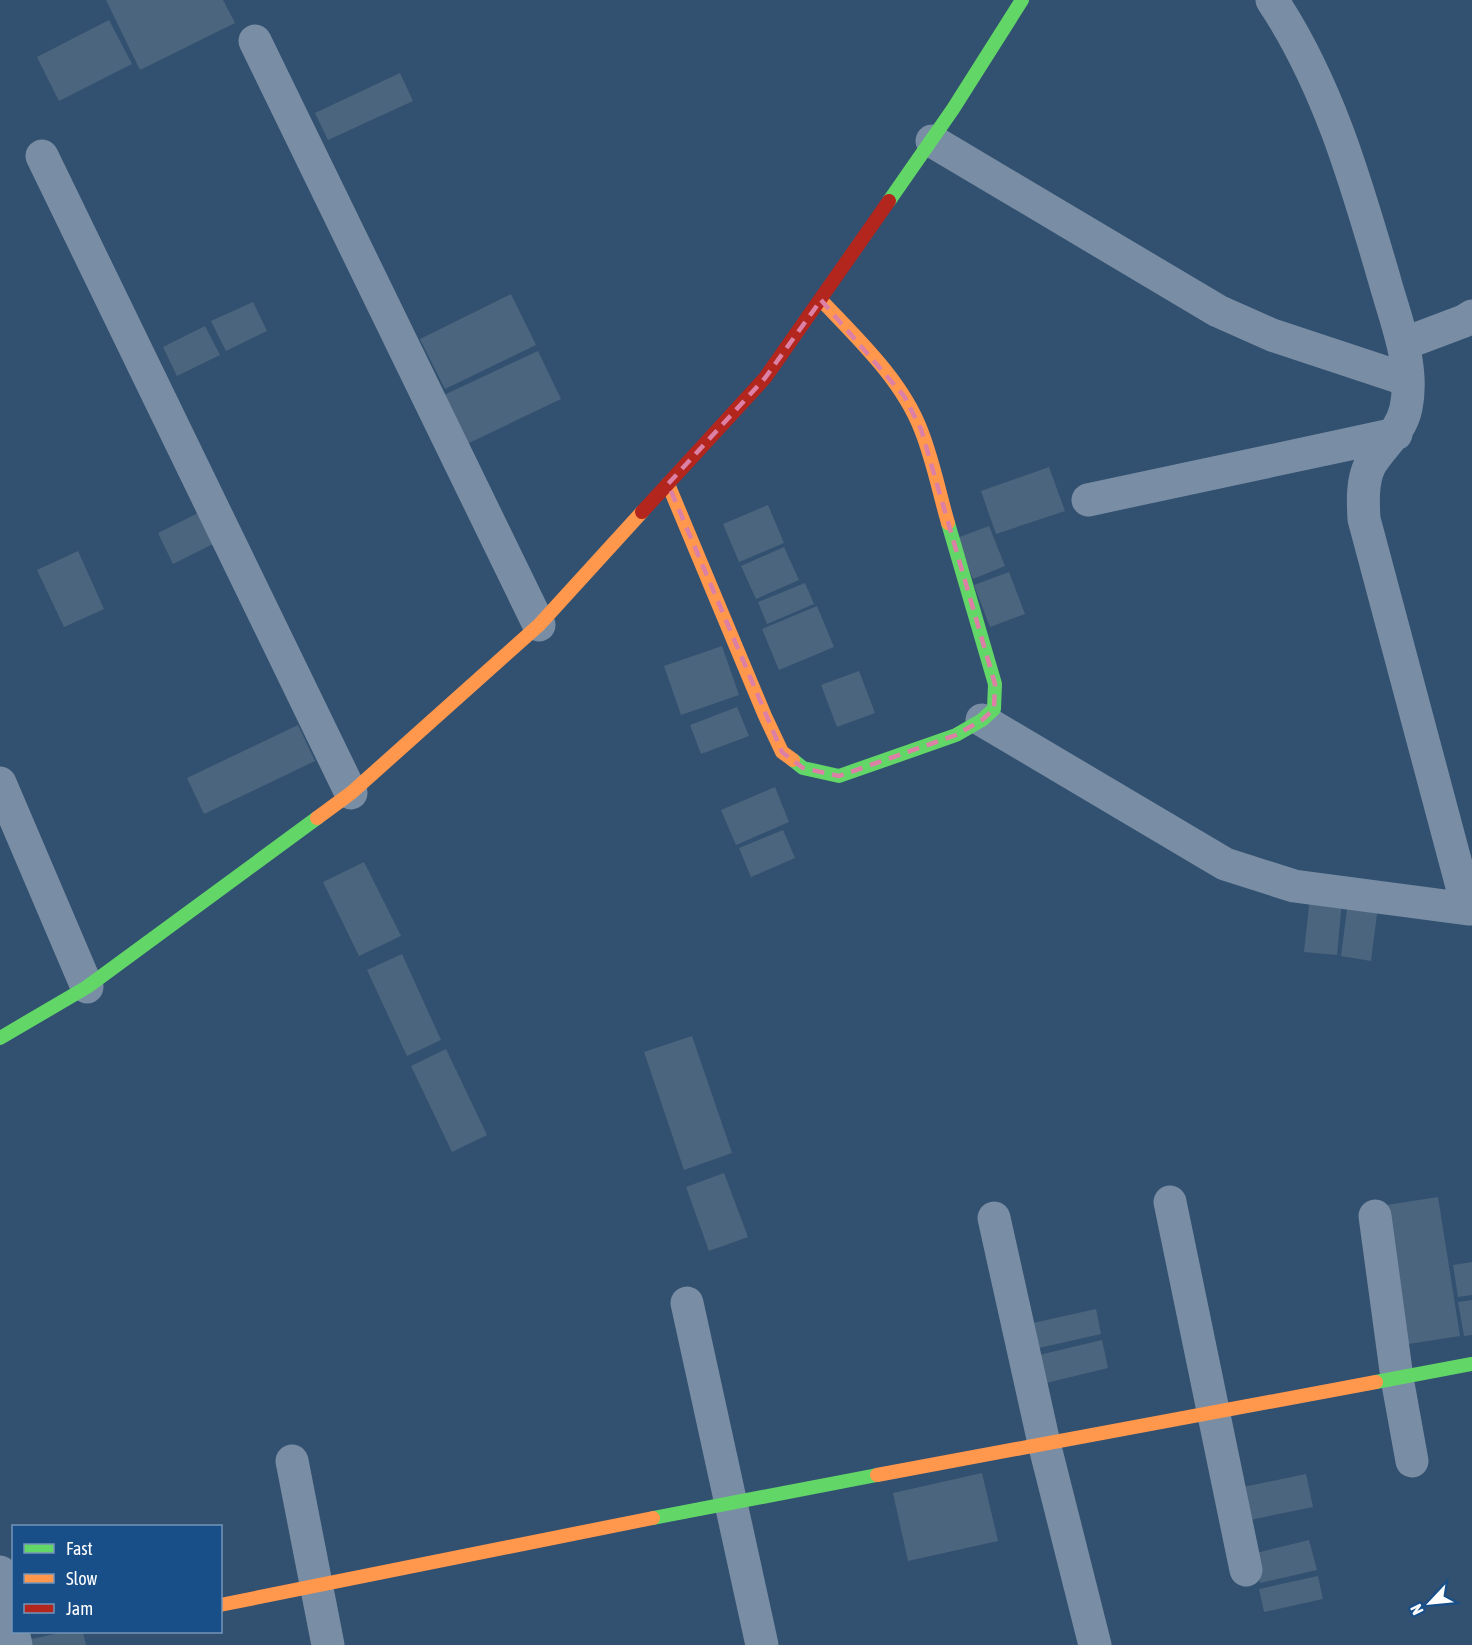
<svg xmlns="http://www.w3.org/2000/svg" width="1472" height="1645" viewBox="0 0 1472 1645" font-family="'Asap Condensed',sans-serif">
<rect width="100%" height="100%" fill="#32506f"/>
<!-- building -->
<path fill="#4c657e" d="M106 0H223L235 23 140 70Z
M109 20 132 64 59 101 37 57Z
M400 73 413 101 328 140 315 113Z
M511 294 536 345 445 389 420 339Z
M253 302 267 331 226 351 211 321Z
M205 326 220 355 177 376 163 347Z
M538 351 561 399 467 444 444 395Z
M1049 467 1065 511 996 534 981 491Z
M768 505 784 543 739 562 723 524Z
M204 510 219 541 173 564 158 533Z
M989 526 1005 566 973 579 957 538Z
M784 547 799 580 756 599 741 566Z
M78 551 104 609 64 627 37 570Z
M1009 572 1025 614 990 627 974 585Z
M805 583 814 604 767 624 758 602Z
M817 606 834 647 779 670 762 629Z
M722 646 739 695 681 715 664 666Z
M859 671 875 713 837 727 821 685Z
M737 707 749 736 701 754 690 725Z
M298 725 315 761 204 814 187 778Z
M775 787 789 822 736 845 721 810Z
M783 830 795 858 751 877 739 848Z
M364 862 401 936 359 956 323 882Z
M1310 897 1342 901 1337 955 1304 952Z
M1348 902 1378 906 1371 961 1341 956Z
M402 954 441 1040 407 1056 367 970Z
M692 1036 732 1153 684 1170 644 1052Z
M446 1049 487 1135 452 1152 411 1066Z
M724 1173 748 1237 709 1251 686 1187Z
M1438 1197 1460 1336 1402 1345 1380 1206Z
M1472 1262V1295L1458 1297 1453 1265Z
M1472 1300V1335L1464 1336 1458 1302Z
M1096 1309 1101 1334 1039 1348 1033 1323Z
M1102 1340 1108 1368 1046 1383 1039 1355Z
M982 1473 998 1541 908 1561 893 1493Z
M1306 1474 1313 1507 1250 1520 1243 1487Z
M1309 1540 1317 1570 1260 1583 1252 1554Z
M1318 1576 1323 1599 1264 1612 1259 1589Z
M64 1632H83L86 1645H28L27 1640Z"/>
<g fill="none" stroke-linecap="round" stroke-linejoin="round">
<!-- street -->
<path stroke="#798ea5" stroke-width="33" d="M1272 0C1328 84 1356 182 1384 278 1395 319 1415 365 1406 408 1401 432 1382 445 1370 465 1362 481 1363 502 1364 519L1468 909H1472
M255 41 539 625
M932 141 1218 311 1272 335 1408 380
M42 156 351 793
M1403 344 1464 321 1472 316
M1088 500 1396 434
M982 720 1225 864 1294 886 1468 909
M0 783 87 987
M1170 1202 1246 1570
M1375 1216 1397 1378 1412 1461
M994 1218 1044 1443 1095 1645
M687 1303 762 1645
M292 1461 328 1645
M0 1572 16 1645"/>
<!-- fast -->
<path stroke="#63d668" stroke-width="14" d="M889 201 953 109 1022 0
M793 760 803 768 839 776 956 735 982 720 994 709 995 684 948 523
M0 1038 87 987 317 818
M1376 1382 1472 1364
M653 1518 877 1475"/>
<!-- slow -->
<path stroke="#ff974d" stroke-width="14" d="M821 300C857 338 902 380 921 430 933 460 939 492 948 523
M668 484 765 716 782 752 793 760
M317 818 351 793 539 625 642 512
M877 1475 1376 1382
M220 1605 653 1518"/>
<!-- jam -->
<path stroke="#b3261e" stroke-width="14" d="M642 512 765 378 889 201"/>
</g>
<!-- marked area -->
<path fill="none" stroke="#dd80a5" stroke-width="4.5" stroke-dasharray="12 8" stroke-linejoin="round" d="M821 300 904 396 921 429 995 684 994 709 982 720 956 735 839 776 803 768 782 752 668 484 765 378Z"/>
<!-- legend -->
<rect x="12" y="1525" width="210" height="108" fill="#184f89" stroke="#7495b8" stroke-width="1.5"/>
<rect x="24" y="1544" width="30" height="9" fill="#63d668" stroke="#7495b8" stroke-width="1.5"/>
<text x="66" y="1555" font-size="18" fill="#ffffff">Fast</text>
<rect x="24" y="1574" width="30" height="9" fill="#ff974d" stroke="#7495b8" stroke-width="1.5"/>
<text x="66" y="1585" font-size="18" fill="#ffffff">Slow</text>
<rect x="24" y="1604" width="30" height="9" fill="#b3261e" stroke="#7495b8" stroke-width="1.5"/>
<text x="66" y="1615" font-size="18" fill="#ffffff">Jam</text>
<!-- north arrow -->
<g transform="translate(1430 1603) rotate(244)" stroke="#184f89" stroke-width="4.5" paint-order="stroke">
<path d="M0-4.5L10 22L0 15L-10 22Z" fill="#ffffff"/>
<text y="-9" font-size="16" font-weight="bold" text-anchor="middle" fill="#ffffff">N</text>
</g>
</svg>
